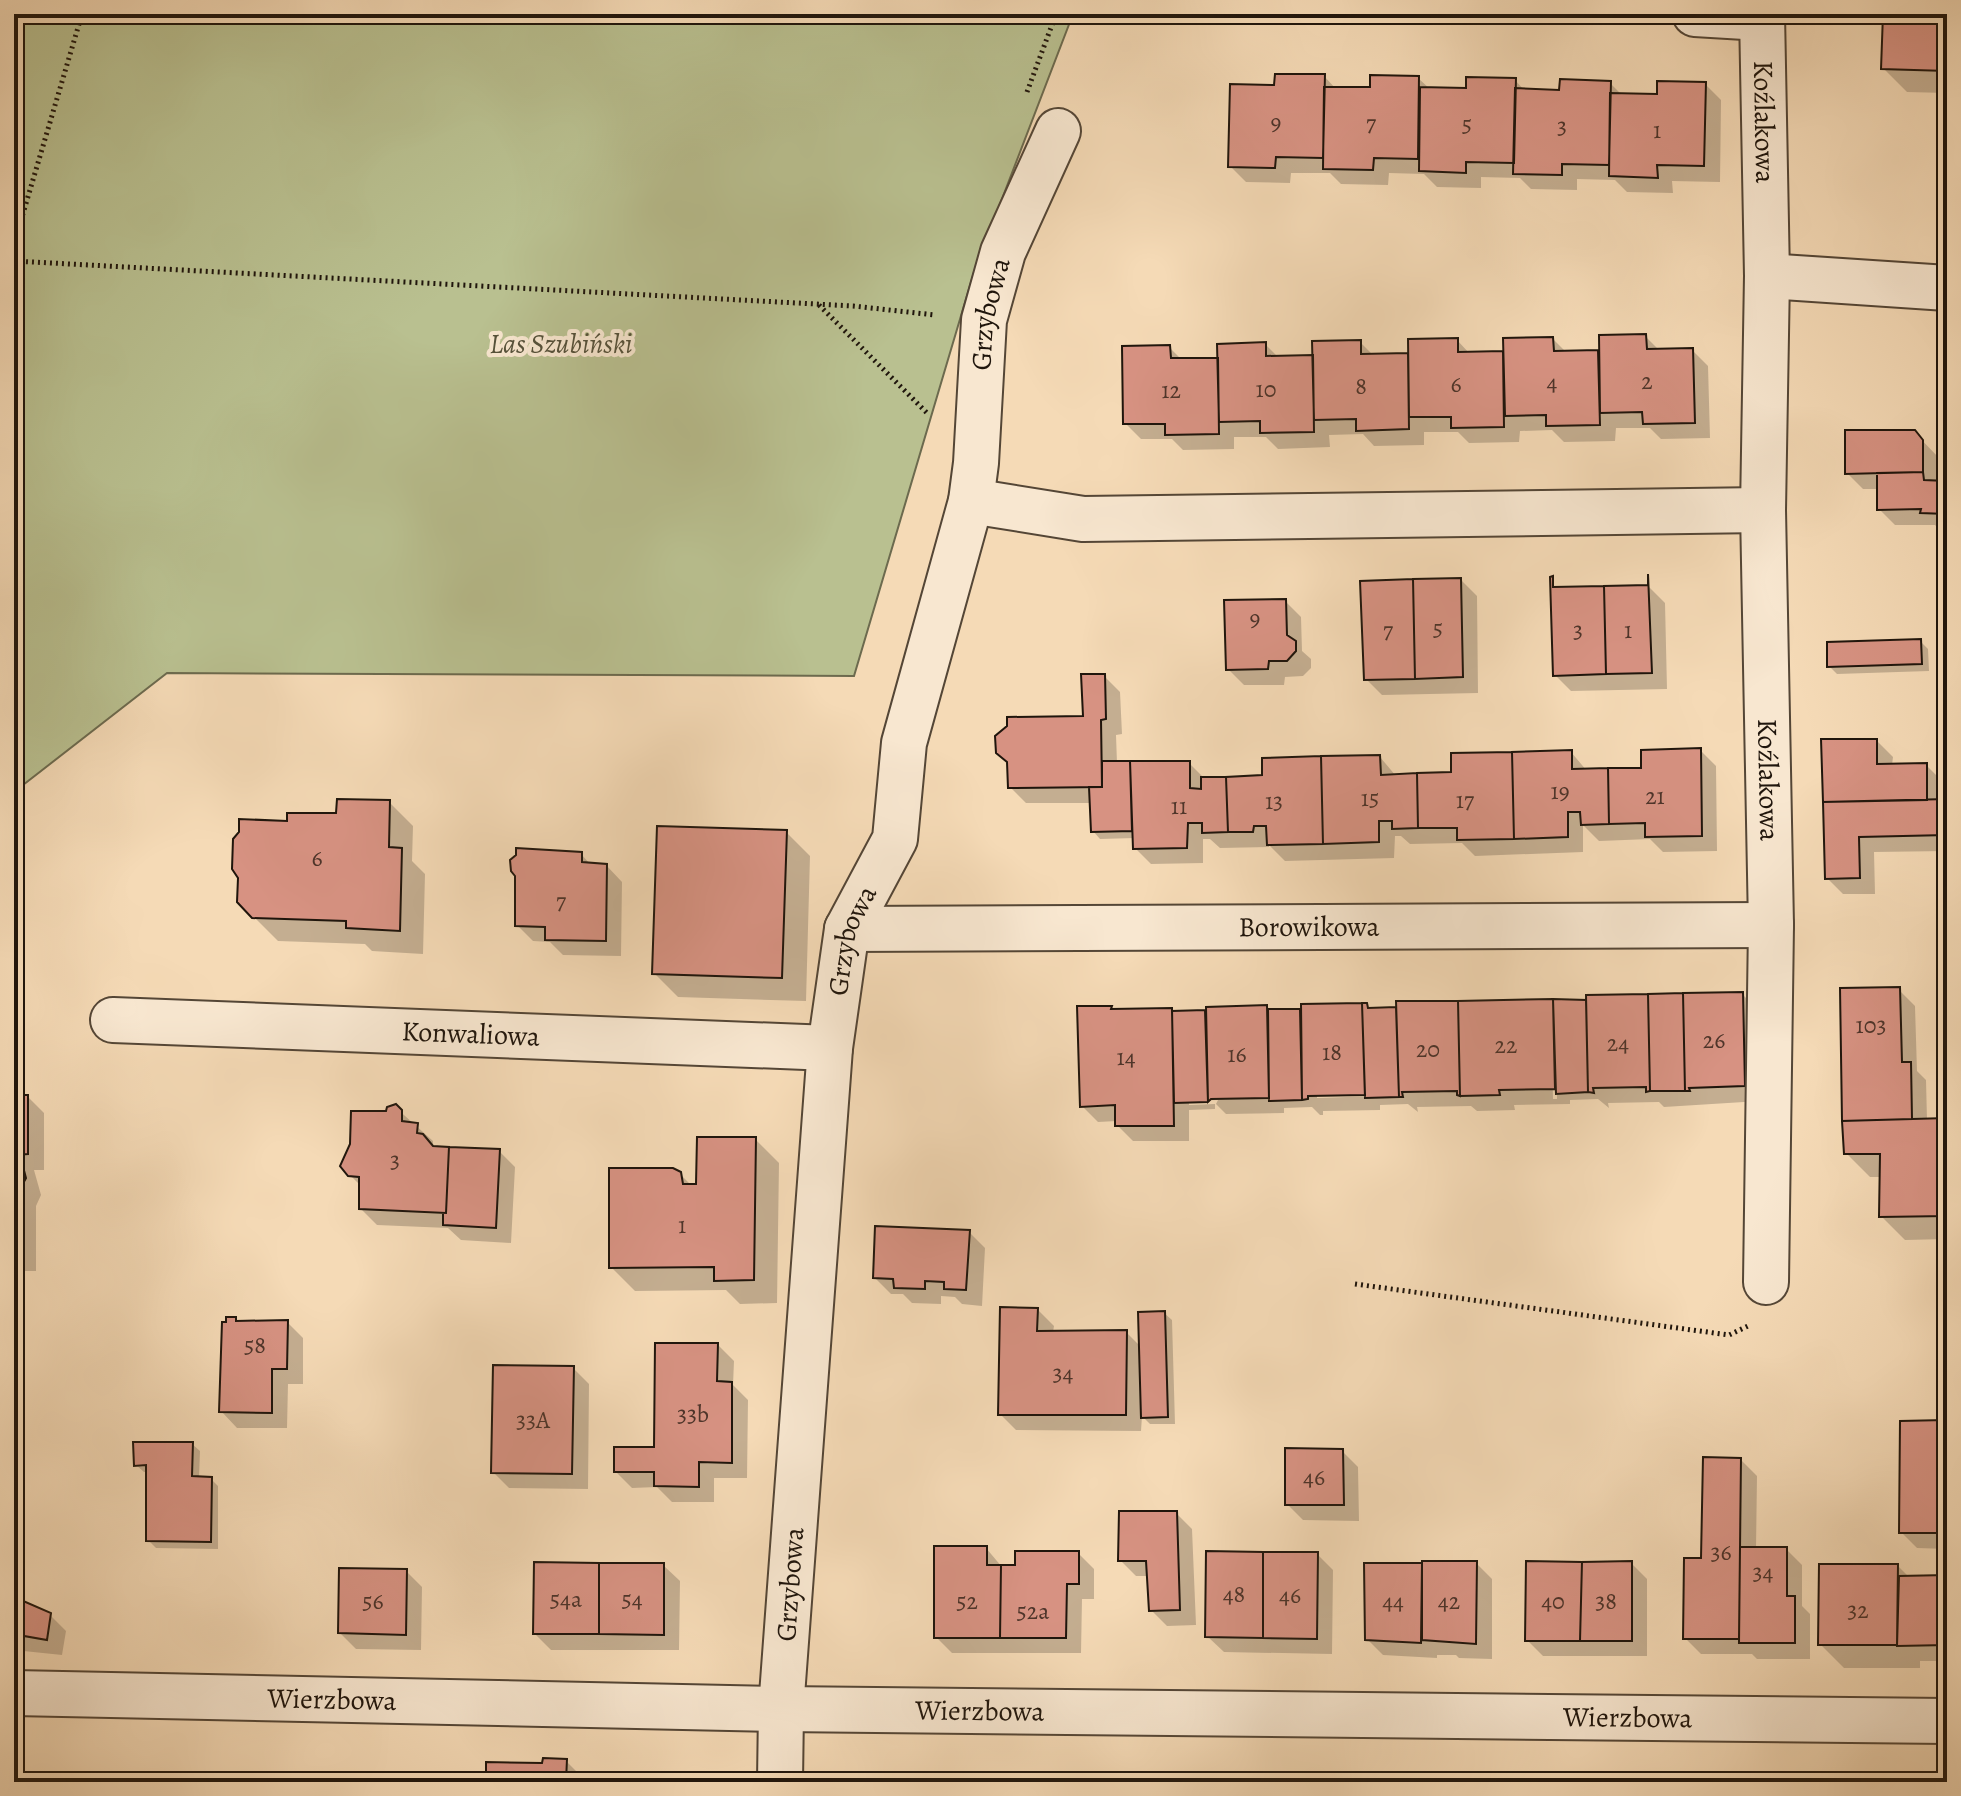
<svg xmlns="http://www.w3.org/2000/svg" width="1961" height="1796" viewBox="0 0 1961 1796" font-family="Alegreya,serif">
<rect width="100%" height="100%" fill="#f5dab6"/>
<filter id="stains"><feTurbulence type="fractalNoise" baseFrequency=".0025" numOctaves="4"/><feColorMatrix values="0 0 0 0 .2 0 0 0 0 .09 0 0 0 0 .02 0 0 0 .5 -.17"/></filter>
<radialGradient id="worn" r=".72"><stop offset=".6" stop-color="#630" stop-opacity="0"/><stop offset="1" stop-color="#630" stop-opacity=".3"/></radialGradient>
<!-- green -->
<path fill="#b9c090" stroke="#6c6a4e" stroke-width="2" d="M14 14H1073L974 272 854 676 167 673 14 792Z"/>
<!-- shadow -->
<path fill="#0003" fill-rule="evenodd" d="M1885 14H1947V93L1907 92 1883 68Z
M1324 76 1336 89H1372L1418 78 1430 89 1468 90 1515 80 1525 91 1561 92 1610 83 1622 95 1659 96 1705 84 1721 100 1720 182 1672 181 1673 193 1627 192 1615 180 1577 179V190L1531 189 1520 178 1481 177V188L1437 187 1424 174 1389 173 1388 185 1341 184 1330 173H1291L1290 183 1246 182 1230 166 1276 87Z
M1646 337 1660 351 1692 350 1708 366 1710 438 1661 439 1650 428H1616L1615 441 1564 442 1552 430 1520 431 1519 442 1469 443 1458 432H1424V445L1374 446 1363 434 1329 435 1330 447 1278 449 1266 437H1234V449L1183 450 1172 439H1141L1125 423 1169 347 1182 360H1220L1265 344 1279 358 1315 357 1360 342 1374 356 1409 355 1457 340 1470 354 1505 353 1553 339 1566 352H1600Z
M1914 432 1939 458V483H1947V529L1938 528 1935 525H1895L1879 509V489H1863L1847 473Z
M1461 580 1477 596 1478 693 1382 695 1366 679Z
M1649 587 1665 603 1667 689 1571 691 1555 675 1552 589Z
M1285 601 1301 617 1302 651 1311 659V668L1303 676 1285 677 1284 685H1244L1228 669Z
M1920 641 1928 649 1929 671 1837 674 1829 666Z
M1104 676 1120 692 1122 734 1116 735 1117 763H1189L1205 779 1264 777 1380 757 1396 776 1453 773 1571 752 1587 771 1643 770 1700 750 1716 766 1717 851 1663 852 1650 839 1599 841 1583 825V852L1475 856 1462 843 1410 844 1401 836H1395L1394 858 1285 861 1269 845V847L1220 848 1210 839H1203V863L1151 864 1135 848V838L1100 839 1093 831 1091 803H1026L1010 787 1085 718Z
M1877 741 1893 757 1892 765H1926L1942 781V801H1947V851L1874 852 1875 894H1843L1827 878Z
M389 802 413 826 412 861 425 874 423 954 372 951 365 944 278 941 239 902 289 823 337 815Z
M786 832 810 856 806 1001 678 997 654 973Z
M581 854 591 865H606L622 882 621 956 563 955 550 942 533 941 517 925Z
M1899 990 1915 1006 1917 1071 1926 1080 1927 1120 1947 1119V1239L1905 1240 1881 1216 1882 1177H1870L1846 1153Z
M1742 994 1758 1010 1760 1101 1664 1107 1659 1102 1608 1103 1609 1108 1598 1099 1570 1100V1104L1514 1105 1515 1110 1477 1111 1471 1106 1417 1107 1418 1112 1408 1104 1380 1105V1110L1323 1111V1115H1320L1312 1107 1284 1108V1113L1226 1114 1216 1104 1218 1100 1189 1101V1105L1215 1104V1109L1189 1110V1141H1133L1117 1125V1121L1098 1122 1082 1106 1111 1008 1114 1011 1205 1012 1208 1015 1266 1007 1270 1011H1300L1303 1014 1366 1005 1371 1010 1395 1009 1399 1013V1003L1585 1002 1588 1005ZM1551 1015H1555L1557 1099H1553ZM1374 1092 1375 1096 1317 1098V1094Z
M14 1097H28L44 1113V1170H34L41 1195 36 1206V1271H14Z
M395 1107 433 1141V1147L499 1151 515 1167 511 1243 461 1240 448 1228 377 1225 361 1209V1186L349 1174 387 1113Z
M755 1139 779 1163 777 1303 740 1304 726 1290 635 1291 611 1267 680 1174 692 1186 698 1185Z
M969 1232 985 1248 982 1306 962 1304 955 1297 941 1296V1304L912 1303 903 1294H891L875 1278Z
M1038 1310 1054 1326 1053 1332H1126L1141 1347 1164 1313 1172 1320 1175 1424H1150L1142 1416 1141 1431 1016 1430 1000 1414Z
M235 1319 239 1323 287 1322 303 1338V1384H288L287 1428H237L221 1411Z
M718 1345 734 1361 733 1385 748 1400 747 1478H714V1502H672L657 1487 632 1488 616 1472 656 1449Z
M573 1368 589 1384 588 1489 509 1488 493 1472Z
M1945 1422 1947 1424V1549L1917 1548 1901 1532Z
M192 1444 200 1451 199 1478 211 1479 218 1486V1549L156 1548 148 1540V1472H144L136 1465Z
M1342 1451 1358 1467 1359 1521 1303 1520 1287 1504Z
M1741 1460 1757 1476 1756 1549H1786L1802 1565V1606L1810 1614V1659H1757L1752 1654H1701L1685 1638 1703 1560Z
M1176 1513 1192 1529 1196 1625 1167 1626 1151 1610 1149 1576H1136L1120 1560Z
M986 1548 1002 1567H1017L1078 1553 1094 1569V1599H1082L1081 1653H952L936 1637Z
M1317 1554 1333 1570 1332 1654 1224 1652 1207 1636Z
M1476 1563 1492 1579V1659L1459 1658 1456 1655H1437V1658L1383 1655 1367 1639 1366 1564Z
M1631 1563 1647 1579V1656H1543L1527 1640Z
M663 1565 680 1581 679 1650H551L535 1634Z
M1898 1566 1910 1578 1947 1577V1661H1920V1668H1844L1820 1644Z
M406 1571 422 1587 421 1650 356 1649 340 1633Z
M14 1599 50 1615 66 1631 62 1655 14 1650Z
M566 1761 582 1777V1782H488Z"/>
<!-- building -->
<path fill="#d79282" stroke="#1f150c" stroke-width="2" d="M1883 14H1947V71L1881 69Z
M1275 74H1325L1323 158 1276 157 1275 168 1228 167 1230 84 1274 85Z
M1370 75 1419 76 1418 159 1374 158 1373 170 1323 169 1324 87H1370Z
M1466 77 1516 78 1514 163 1466 162V173L1419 171 1420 87 1466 88Z
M1560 79 1611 81 1609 165 1562 164V175L1513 174 1515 88 1559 90Z
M1657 81 1706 82 1704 166 1657 165 1658 178 1609 176 1610 93 1657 94Z
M1646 334 1647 349 1693 348 1695 423 1643 424 1642 412 1600 413 1599 335Z
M1553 337 1554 351 1598 350 1600 425 1546 426V415L1505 416 1503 338Z
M1458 338V352L1503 351 1504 427 1451 428V417H1409L1408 339Z
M1361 340V354L1408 353 1409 429 1356 431V419L1314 420 1312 341Z
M1266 342V356L1313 355 1314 432 1260 433V421L1219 422 1217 344Z
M1170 345 1171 358H1218L1219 434 1165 435V424H1123L1122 346Z
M1845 430H1915L1923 440V472L1845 474Z
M1923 472 1924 480 1947 481V514L1920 513 1921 509 1877 510V473Z
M1648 574 1652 673 1606 674 1604 586 1648 585Z
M1553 576V587L1604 586 1606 674 1553 676 1550 577Z
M1461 578 1463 677 1415 679 1413 579Z
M1413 579 1415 679 1364 680 1360 581Z
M1286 599 1287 635 1296 641V651L1287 661H1269L1268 669 1226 670 1224 600Z
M1921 639 1922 664 1827 667V642Z
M1081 674H1105L1106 719 1101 720 1102 787 1008 788 1007 762 996 753 995 736 1007 726V717L1083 716Z
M1821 739H1877V764L1927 763V800L1823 802Z
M1701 748 1702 836 1645 837V823L1609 824 1608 768H1641V750Z
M1572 750V769L1608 768 1609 824 1581 825 1580 812H1568V837L1514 839 1512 752Z
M1512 752 1514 839 1457 840V828H1418L1417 773 1451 772V753Z
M1380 755 1381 775 1417 773 1418 828 1392 829V821H1379V842L1323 844 1321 756Z
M1321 756 1323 844 1267 845 1266 826H1254L1253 832H1228L1226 777 1262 775V758Z
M1102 761H1130L1132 831 1091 832 1089 787H1102Z
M1130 761H1190V788L1201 789V777H1226L1228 832 1202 833V823H1188L1187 848 1133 849Z
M337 799 390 800 389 847 402 848 400 931 346 928V921L252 918 237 902 238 878 232 869 233 839 239 832V819L287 821V813H336Z
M1947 799V835L1859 837 1860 878 1825 879 1823 802Z
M657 826 787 830 782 978 652 974Z
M516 848 582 852V862L607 864 606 941 545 940V927L515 926V876L511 871 510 860 516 855Z
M1900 987 1902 1062H1911L1912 1119 1842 1121 1840 988Z
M1743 992 1745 1086 1689 1088 1690 1091H1685L1683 993Z
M1683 993 1685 1091H1650L1648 994Z
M1648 994 1650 1091 1646 1092V1087L1593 1088 1594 1093 1588 1092 1586 995Z
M1553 999 1586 1000 1588 1092 1556 1094Z
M1553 999 1555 1089 1499 1090 1500 1095 1460 1096 1458 1001Z
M1396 1001H1458L1460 1096 1457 1095V1091L1402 1092 1403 1097H1399Z
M1362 1003H1367L1368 1008 1396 1007 1399 1097 1365 1098Z
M1362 1003 1365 1095 1308 1096V1099L1302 1100 1301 1004Z
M1267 1005 1269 1098 1211 1099 1208 1102 1206 1007Z
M1077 1006H1112L1111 1009 1172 1008 1174 1126H1115V1105L1080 1107Z
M1268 1009H1300L1302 1100 1269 1101Z
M1205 1010 1208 1102 1174 1103 1172 1011Z
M14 1095H28V1154L14 1155Z
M396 1104 402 1110V1121L418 1123 417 1133 423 1134 433 1146 449 1147 446 1213 359 1209V1177L348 1176 340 1166 350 1144 351 1111H386L387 1107Z
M1947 1118V1216L1879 1217 1880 1154H1844L1842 1121Z
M697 1137H756L754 1280 714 1281V1267L609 1268V1168H673L681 1172 683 1184H696Z
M449 1147 500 1149 496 1228 443 1225V1213H446Z
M14 1155H20L26 1178 20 1189V1256H14Z
M875 1226 970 1230 966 1290 944 1289V1282L925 1281V1289L894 1288 893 1279 873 1278Z
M1000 1307 1038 1308 1037 1331 1127 1330 1126 1415H998Z
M1165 1311 1168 1417 1141 1418 1138 1312Z
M226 1317H236V1321L288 1320 287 1369H272V1413L219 1412 222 1322H226Z
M655 1343H718L717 1381 732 1382V1463L699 1462V1487L654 1486V1472H614V1447H654Z
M493 1365 574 1366 572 1474 491 1473Z
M1945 1420 1946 1533H1899L1900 1421Z
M133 1442H193L192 1476 212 1477 211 1542 146 1541V1465L134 1466Z
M1285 1448 1343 1449 1344 1505H1285Z
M1703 1457 1741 1458 1739 1639H1683L1684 1558H1701Z
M1119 1511H1177L1180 1610 1149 1611 1146 1561H1118Z
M934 1546H987V1565H1001L1000 1638H934Z
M1740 1547H1787V1596H1795V1643H1739Z
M1015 1551H1079V1584H1067L1066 1638H1000L1001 1565H1015Z
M1206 1551 1263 1552V1638L1205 1637Z
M1263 1552H1318L1317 1639 1263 1638Z
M1422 1561H1477L1476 1644 1422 1640Z
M1526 1561 1582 1562 1580 1641H1525Z
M1632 1561V1641H1580L1582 1562Z
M534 1562 599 1563V1634H533Z
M599 1563H664V1635L599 1634Z
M1364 1563H1422L1421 1643 1365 1640Z
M1819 1564H1898L1897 1645H1818Z
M339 1568 407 1569 406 1635 338 1633Z
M1947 1575V1645L1897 1646 1899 1576Z
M14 1597 51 1613 47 1640 18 1635 17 1638H14Z
M543 1758 567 1759 566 1782H486V1762L542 1763Z
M646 1772 713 1773V1782H646Z"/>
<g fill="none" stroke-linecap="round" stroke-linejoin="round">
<!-- minor casing -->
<g stroke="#544636" stroke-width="48">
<g id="minor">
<path d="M1695 14 1762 18"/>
<path id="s1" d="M1762 14 1767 276 1763 510 1771 925 1766 1282"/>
<path d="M1767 276 1947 288"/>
<path d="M971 501 1083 519 1763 510"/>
<path id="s2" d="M847 929 1771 925"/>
<path id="s3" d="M113 1020 830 1048"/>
<path id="s4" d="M14 1693 781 1709 1947 1721"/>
<path id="s5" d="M780 1782 781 1709 830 1048 847 929 895 839 904 743 971 501 976 463 984 320 1003 252 1058 131"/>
</g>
</g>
<!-- path -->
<path stroke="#1f150c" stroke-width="5" stroke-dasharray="2 4" stroke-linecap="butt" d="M1027 92 1056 14
M14 244 82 14
M14 261 853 306 935 315
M819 305 928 414
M1355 1284 1729 1335 1748 1326"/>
<!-- minor -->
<use href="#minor" stroke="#f8e7d0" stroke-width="44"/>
</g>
<g text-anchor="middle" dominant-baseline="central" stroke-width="8" stroke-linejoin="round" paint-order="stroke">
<!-- number labels -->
<g font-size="24" fill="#4d342a">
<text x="1276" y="122">9</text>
<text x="1371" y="123">7</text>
<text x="1467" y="124">5</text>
<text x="1562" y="126">3</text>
<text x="1657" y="130">1</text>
<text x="1647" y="381">2</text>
<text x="1552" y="382">4</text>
<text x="1456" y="384">6</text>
<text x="1361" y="386">8</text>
<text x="1266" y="389">10</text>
<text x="1171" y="390">12</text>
<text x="1255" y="618">9</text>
<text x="1438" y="628">5</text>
<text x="1388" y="630">7</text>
<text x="1578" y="630">3</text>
<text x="1628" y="630">1</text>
<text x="1560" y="791">19</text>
<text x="1655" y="796">21</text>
<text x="1370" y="798">15</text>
<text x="1465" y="800">17</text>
<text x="1274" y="801">13</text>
<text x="1179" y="806">11</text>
<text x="317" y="858">6</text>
<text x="561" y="901">7</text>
<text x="1871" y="1025">103</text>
<text x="1714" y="1040">26</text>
<text x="1618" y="1043">24</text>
<text x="1506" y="1045">22</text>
<text x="1428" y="1049">20</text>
<text x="1332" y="1052">18</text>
<text x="1237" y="1054">16</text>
<text x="1126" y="1057">14</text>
<text x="395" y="1160">3</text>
<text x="682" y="1225">1</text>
<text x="255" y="1345">58</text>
<text x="1063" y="1373">34</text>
<text x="693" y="1414">33b</text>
<text x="533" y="1420">33A</text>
<text x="1314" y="1477">46</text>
<text x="1721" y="1552">36</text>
<text x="1763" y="1572">34</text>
<text x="1234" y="1594">48</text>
<text x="1290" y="1595">46</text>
<text x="566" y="1599">54a</text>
<text x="632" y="1599">54</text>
<text x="373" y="1601">56</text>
<text x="967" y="1601">52</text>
<text x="1393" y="1601">44</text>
<text x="1449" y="1601">42</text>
<text x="1553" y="1601">40</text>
<text x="1606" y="1601">38</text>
<text x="1858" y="1610">32</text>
<text x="1033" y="1611">52a</text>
</g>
<!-- street labels -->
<g font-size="28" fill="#1f150c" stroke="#f8e7d0">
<text stroke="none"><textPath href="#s1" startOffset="108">Koźlakowa</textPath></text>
<text stroke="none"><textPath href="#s5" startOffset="1494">Grzybowa</textPath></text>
<text stroke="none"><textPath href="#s1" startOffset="766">Koźlakowa</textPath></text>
<text stroke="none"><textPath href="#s2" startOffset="462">Borowikowa</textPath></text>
<text stroke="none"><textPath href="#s5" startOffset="846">Grzybowa</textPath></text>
<text stroke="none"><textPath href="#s3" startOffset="358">Konwaliowa</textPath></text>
<text stroke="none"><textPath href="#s5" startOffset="198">Grzybowa</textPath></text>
<text stroke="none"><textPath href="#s4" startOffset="318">Wierzbowa</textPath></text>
<text stroke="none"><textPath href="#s4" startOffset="966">Wierzbowa</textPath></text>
<text stroke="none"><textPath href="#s4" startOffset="1614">Wierzbowa</textPath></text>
</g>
<!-- park labels -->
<g font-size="28" font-style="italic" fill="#55513a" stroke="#f8e7d0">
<text x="561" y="344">Las Szubiński</text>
</g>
</g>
<!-- margin -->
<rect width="1961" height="1796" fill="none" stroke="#f5dab6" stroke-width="48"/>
<rect x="16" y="16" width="1929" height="1764" fill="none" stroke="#1f150c" stroke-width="4"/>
<rect x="24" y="24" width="1913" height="1748" fill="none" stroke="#1f150c" stroke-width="2"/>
<rect width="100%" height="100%" filter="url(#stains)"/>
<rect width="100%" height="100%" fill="url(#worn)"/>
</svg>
